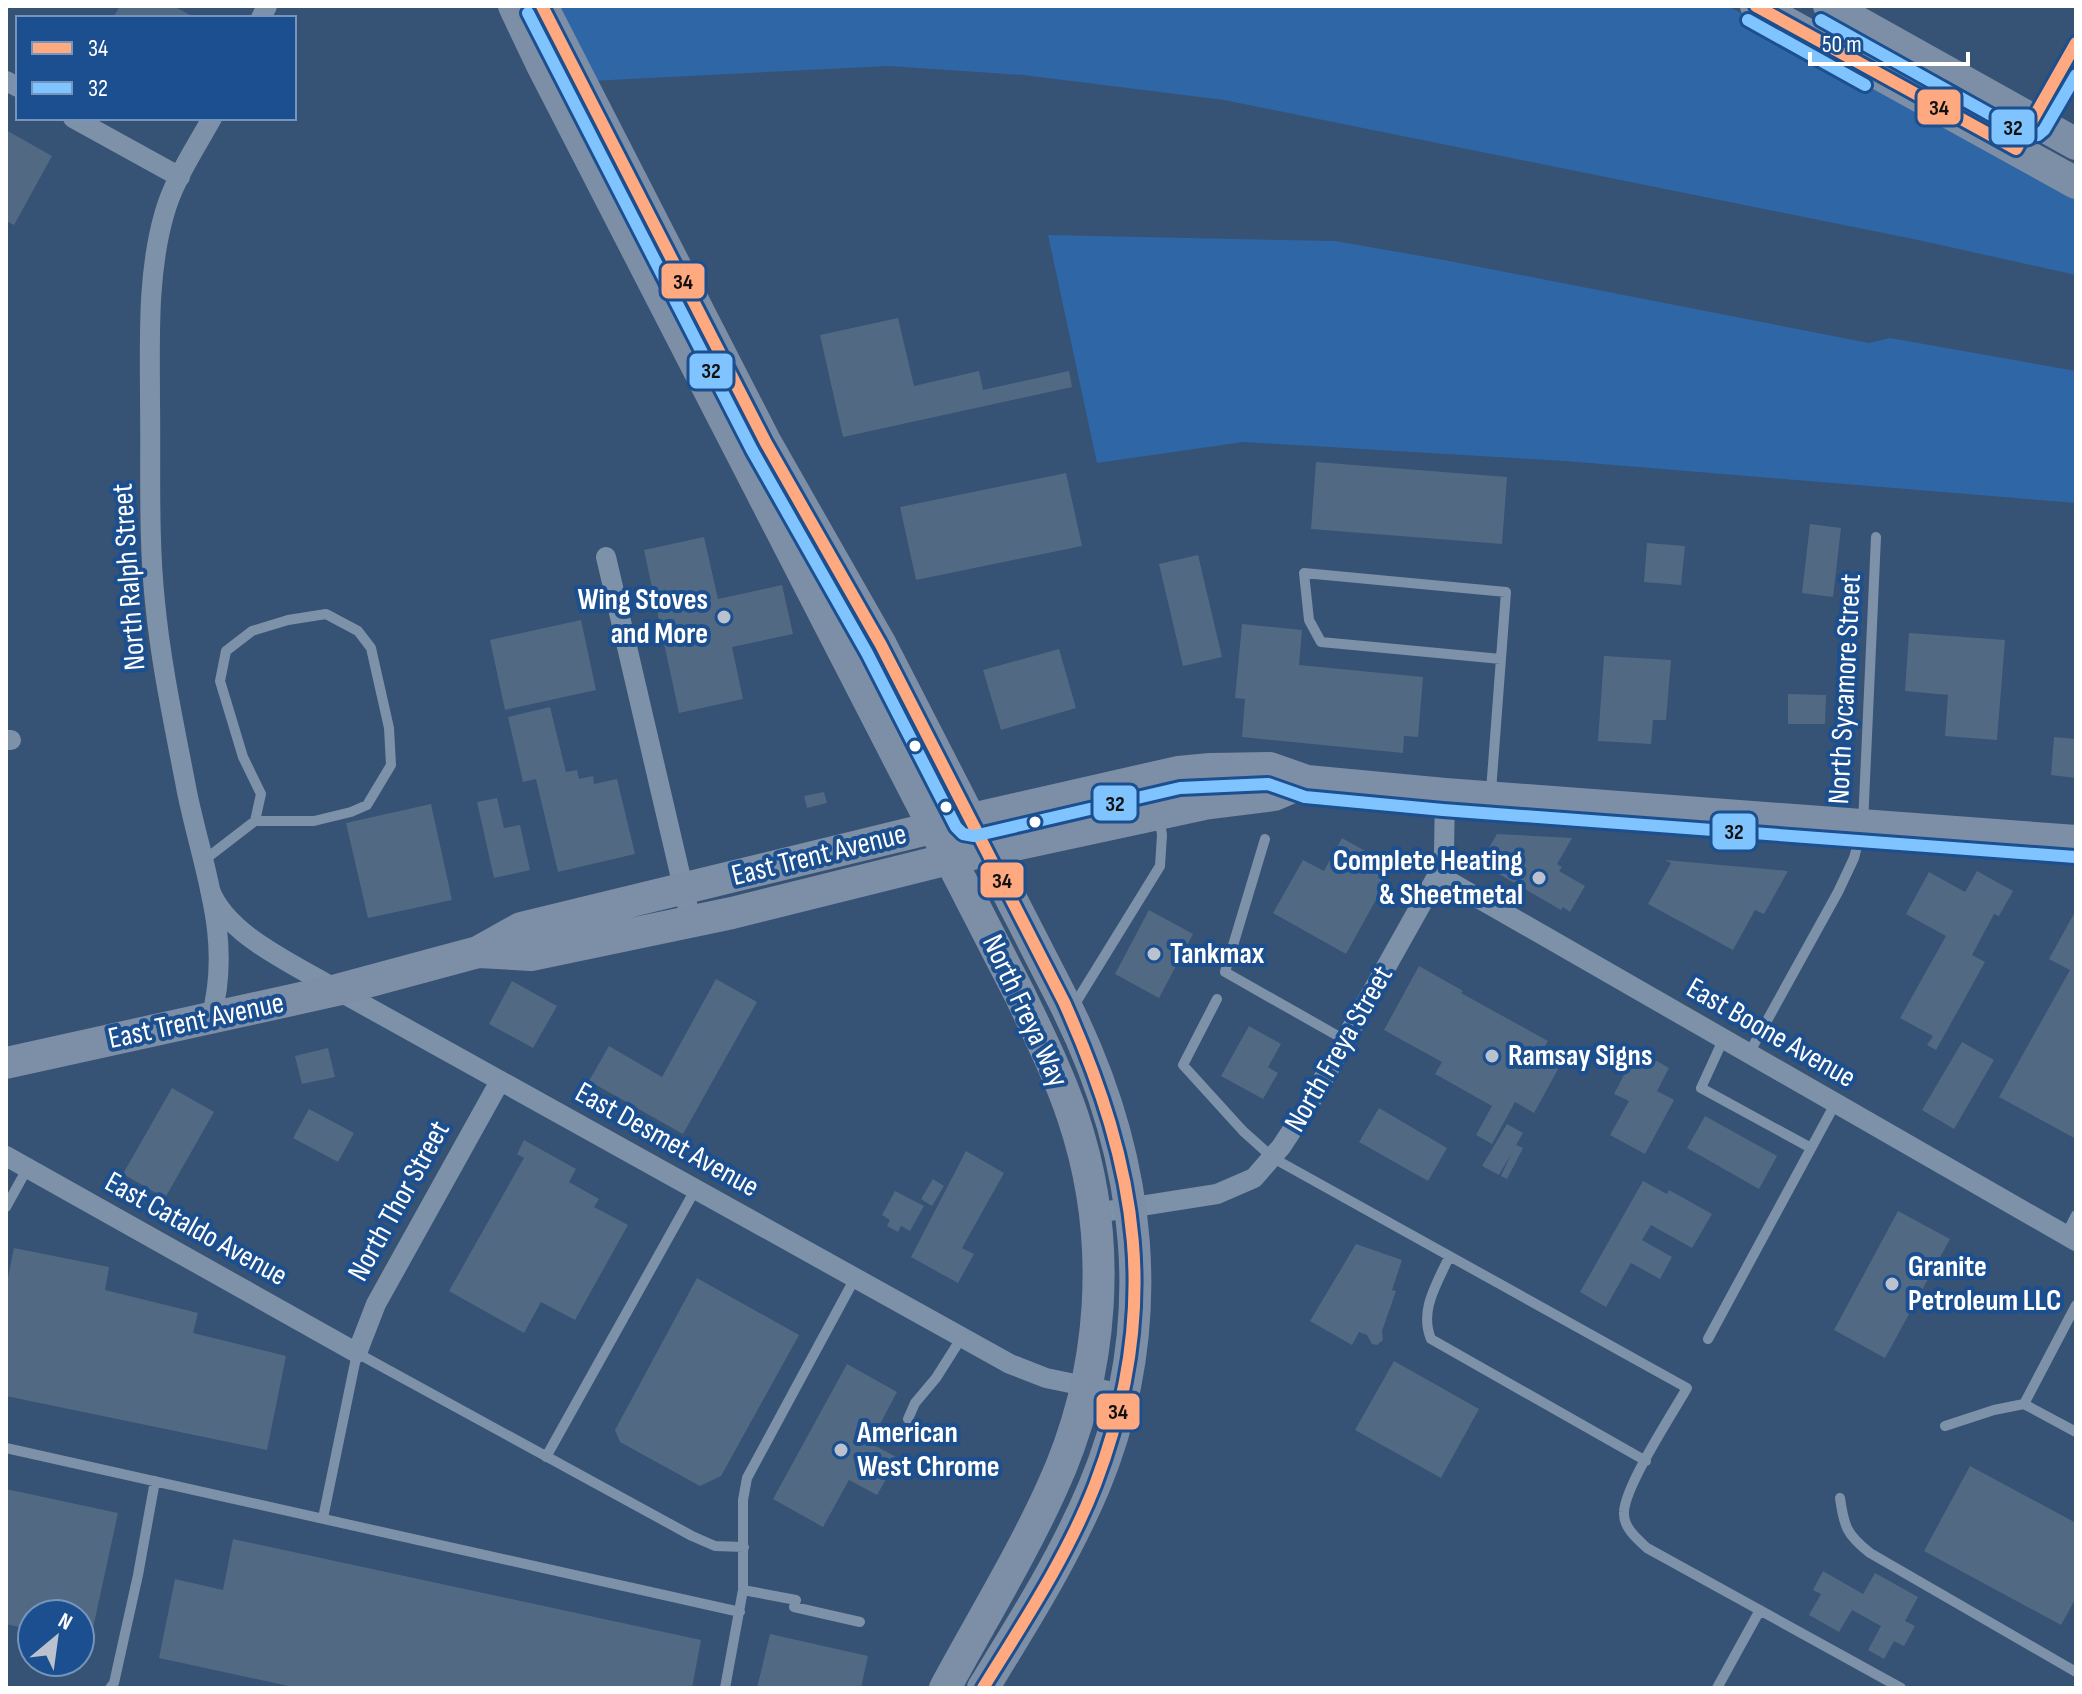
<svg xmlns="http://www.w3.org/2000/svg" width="2082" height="1694" viewBox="0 0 2082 1694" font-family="'Sofia Sans Condensed',sans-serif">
<rect width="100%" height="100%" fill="#365274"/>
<!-- green -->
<path fill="#2f66a5" d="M555 6H1728L2076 199V275L1918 240 1224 100 1023 75 888 66 591 81Z
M1048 235 1335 241 1444 260 1869 343 1890 338 2076 371V503L1565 461 1243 442 1097 463Z"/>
<!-- building -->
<path fill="#526984" d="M120 6H173L196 18H113Z
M6 130 52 156 14 225 6 221Z
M898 318 914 386 979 371 983 390 1069 371 1072 387 843 437 820 335Z
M1316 462 1507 477 1502 544 1311 529Z
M1066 473 1082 546 916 580 900 507Z
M1810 524 1841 528 1833 597 1802 593Z
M704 537 718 599 782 585 793 634 732 647 743 699 679 713 644 550Z
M1647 543 1685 546 1681 585 1644 582Z
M1198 555 1222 657 1183 666 1159 564Z
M581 620 596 690 505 710 490 640Z
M1242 624 1302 630 1299 665 1423 677 1418 737 1404 736 1403 753 1242 737 1245 699 1235 698Z
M1909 633 2005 640 1997 740 1945 736 1948 695 1905 691Z
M1059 649 1076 708 1001 730 983 670Z
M1604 656 1671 660 1666 720H1653L1651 744 1598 741Z
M1788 694 1826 695 1825 724H1788Z
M550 707 566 772 577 770 579 779 593 776 594 784 617 779 635 854 558 872 536 779 523 782 508 717Z
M2054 737 2076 739V778L2051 775Z
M824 792 827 803 807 808 804 796Z
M497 798 504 828 520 825 530 870 494 878 477 802Z
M431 804 452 900 368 918 346 823Z
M1497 834 1572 838 1557 864 1562 867 1559 871 1585 886 1570 912 1563 907 1561 910 1480 863Z
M1342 838 1394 867 1346 954 1273 913 1303 860 1324 871Z
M1665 860 1788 871 1764 914 1755 910 1733 950 1648 904 1671 863Z
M1977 871 2013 891 1999 916 1994 914 1972 955 1985 962 1936 1050 1927 1045 1933 1036 1900 1018 1946 936 1906 914 1929 872 1965 892Z
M1149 910 1193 934 1159 998 1115 974Z
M2076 910V1139L1999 1097 2070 970 2049 959Z
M1419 966 1463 991 1461 993 1548 1041 1542 1051 1562 1062 1534 1113 1515 1102 1492 1144 1476 1135 1492 1106 1435 1074 1442 1062 1384 1030Z
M716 979 757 1002 683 1134 589 1081 609 1046 662 1077Z
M512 981 557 1006 533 1048 489 1024Z
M1249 1026 1281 1044 1268 1067 1278 1073 1263 1099 1221 1076Z
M1962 1042 1994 1060 1954 1129 1922 1110Z
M328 1048 335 1077 302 1084 295 1056Z
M1637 1050 1669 1068 1657 1091 1674 1100 1645 1154 1610 1135 1629 1101 1614 1094Z
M172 1088 214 1112 165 1198 123 1174Z
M1379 1108 1447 1148 1428 1181 1359 1142Z
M309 1109 354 1133 338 1162 293 1138Z
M1705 1116 1777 1156 1759 1189 1687 1148Z
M1507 1124 1523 1133 1516 1145 1523 1148 1507 1179 1501 1176 1511 1154 1499 1175 1482 1166Z
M524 1140 576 1169 569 1182 599 1199 594 1207 628 1225 575 1320 541 1302 524 1333 449 1291 524 1158 517 1154Z
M966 1151 1004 1173 962 1248 974 1254 958 1283 911 1257Z
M933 1179 944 1186 932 1206 921 1199Z
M1643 1181 1667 1194 1669 1190 1712 1214 1692 1248 1651 1225 1642 1240 1672 1257 1660 1279 1631 1263 1606 1307 1580 1292Z
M895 1191 924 1206 910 1231 901 1226 898 1232 887 1226 890 1220 882 1215Z
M1898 1211 1950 1239 1885 1358 1834 1330Z
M1356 1244 1402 1260 1392 1290 1396 1291 1382 1331 1383 1340 1377 1345 1372 1344 1367 1335 1359 1332 1352 1345 1310 1321Z
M14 1248 109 1267 105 1290 198 1313 193 1333 286 1356 267 1450 6 1396V1287Z
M697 1278 799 1335 721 1476 700 1486 620 1442 615 1430Z
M1394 1361 1479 1409 1441 1478 1355 1430Z
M847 1364 897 1392 870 1443 898 1458 877 1495 849 1480 823 1527 773 1499Z
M1970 1466 2076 1523V1598L2061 1625 1924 1551Z
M6 1489 118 1513 90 1642 80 1640V1614H32V1630L6 1624Z
M233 1539 701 1640 692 1688H298L159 1658 175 1579 223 1590Z
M1823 1571 1863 1594 1875 1573 1918 1597 1905 1621 1915 1626 1904 1646 1894 1641 1884 1659 1868 1650 1881 1626 1852 1610 1839 1632 1809 1615 1821 1594 1813 1590Z
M770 1634 868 1656 861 1688H757Z"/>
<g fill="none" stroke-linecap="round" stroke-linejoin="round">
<!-- service -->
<path stroke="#7d92a8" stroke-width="10" d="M2017 148 2076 43
M1491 791 1506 592 1304 573 1309 620 1321 642 1501 659
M1265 839 1225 972 1345 1040
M203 861 255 821H314L351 812 367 805 391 765 389 728 371 648 358 631 326 614 288 620 252 631 226 651 220 681 243 757 261 794 255 821
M1217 999 1183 1065 1243 1131 1273 1158 1687 1388C1672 1414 1625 1486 1624 1512 1623 1527 1636 1538 1647 1548L1901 1688
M1073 1007 1160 866 1162 835 1159 816
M1723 1040 1701 1088 1811 1148
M1748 1055 1838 892 1854 858 1863 824 1876 537
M6 1207 27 1169
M2066 1235 2076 1215
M1449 1257C1437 1284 1419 1310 1431 1339L1646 1461
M2076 1305 2024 1404 2076 1432
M1708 1339 1835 1104
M908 1419 915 1403 936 1378 962 1337
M1945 1426 1994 1410 2024 1404
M6 1448 740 1612
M546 1457 695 1190
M1840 1498C1844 1527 1847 1535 1870 1553L2076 1672
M323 1518 357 1353 692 1536 715 1546 744 1547
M743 1590 796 1600 794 1607 860 1622
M110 1688 114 1683 138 1575 155 1481
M725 1688 743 1590V1500L747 1478 855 1278
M1717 1688 1760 1610"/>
<!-- minor -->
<path stroke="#7d92a8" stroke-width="20" d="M261 18 267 6
M6 81 18 87
M73 118 180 177
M606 557 691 921
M6 740H11
M1438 875 2076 1241
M210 890C227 936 296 965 337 990L1010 1364 1046 1378 1123 1394
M211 1018C233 938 203 870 187 792 175 729 161 665 155 602 148 535 151 468 150 402 150 340 147 275 164 215 173 181 195 149 212 118
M6 1156 357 1353 376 1304 500 1081
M1096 1213 1217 1194 1254 1178 1281 1147 1308 1106 1440 871 1444 852 1445 794"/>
<!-- primary -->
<path stroke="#7d8ea7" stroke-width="32" d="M514 6 542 65 1020 995C1039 1035 1059 1075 1073 1117 1114 1239 1105 1374 1051 1490 1020 1558 980 1623 945 1688
M542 6 766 443 881 645 1064 1002C1142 1157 1162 1324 1094 1487 1064 1558 1023 1623 983 1688
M1756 6 2076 183
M1829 6 2076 144
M479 952 531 955 732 913 949 859 1204 804 1274 795 1307 781
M6 1063 337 990 478 952 521 928 932 828 1178 772 1210 769 1270 768 1307 781 1445 794 2076 841"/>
<!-- bus-1 casing -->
<g stroke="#1b4f8f" stroke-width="18">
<path id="bus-1" d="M542 6 766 443 881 645 1064 1002C1139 1169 1162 1310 1095 1485 1067 1557 1023 1623 983 1688
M1756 6 2016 149 2076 43"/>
</g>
<!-- bus-2 casing -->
<g stroke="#1b4f8f" stroke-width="18">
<path id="bus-2" d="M528 13 752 450 867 653 956 827 963 834 974 836 1180 788 1268 784 1305 797 1443 810 2075 857
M1748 20 1865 85
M1821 20 2029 136 2038 135 2044 130 2076 75"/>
</g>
<!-- bus-1 -->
<use href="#bus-1" stroke="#ffa980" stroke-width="12"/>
<!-- bus-2 -->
<use href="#bus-2" stroke="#80c4ff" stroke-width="12"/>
</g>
<!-- markers -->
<g fill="#b9c2ce" stroke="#1b4f8f" stroke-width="3">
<circle cx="724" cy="617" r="8"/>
<circle cx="1539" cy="878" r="8"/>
<circle cx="1154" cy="954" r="8"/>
<circle cx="1492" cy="1056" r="8"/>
<circle cx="1892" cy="1284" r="8"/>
<circle cx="841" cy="1450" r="8"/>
</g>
<g fill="#fff" stroke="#1b4f8f" stroke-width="3">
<circle cx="915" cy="746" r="7"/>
<circle cx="946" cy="807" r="7"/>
<circle cx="1035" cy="822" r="7"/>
</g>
<g text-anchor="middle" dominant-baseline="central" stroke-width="8" stroke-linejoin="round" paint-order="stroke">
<!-- street labels -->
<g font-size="30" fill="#fff" stroke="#1b4f8f">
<text transform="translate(129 577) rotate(-94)">North Ralph Street</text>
<text transform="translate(1845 689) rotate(-87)">North Sycamore Street</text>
<text transform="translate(819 855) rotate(-14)">East Trent Avenue</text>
<text transform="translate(1025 1011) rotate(65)">North Freya Way</text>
<text transform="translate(196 1021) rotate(-12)">East Trent Avenue</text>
<text transform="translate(1771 1033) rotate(30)">East Boone Avenue</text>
<text transform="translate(1339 1049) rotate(-60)">North Freya Street</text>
<text transform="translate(667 1140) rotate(29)">East Desmet Avenue</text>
<text transform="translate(399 1201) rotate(-61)">North Thor Street</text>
<text transform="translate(196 1229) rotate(29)">East Cataldo Avenue</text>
</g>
<!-- poi labels -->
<g font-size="30" font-weight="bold" fill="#fff" stroke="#1b4f8f" text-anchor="start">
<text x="708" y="600" text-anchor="end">Wing Stoves<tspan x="708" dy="34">and More</tspan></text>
<text x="1523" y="861" text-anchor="end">Complete Heating<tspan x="1523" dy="34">&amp; Sheetmetal</tspan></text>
<text x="1170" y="954">Tankmax</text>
<text x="1508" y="1056">Ramsay Signs</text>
<text x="1908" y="1267">Granite<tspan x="1908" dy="34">Petroleum LLC</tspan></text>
<text x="857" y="1433">American<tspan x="857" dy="34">West Chrome</tspan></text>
</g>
</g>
<g stroke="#1b4f8f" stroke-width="3">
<rect x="1916" y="88" width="46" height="38" rx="8" fill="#ffa980"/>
<rect x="1990" y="108" width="46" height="38" rx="8" fill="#80c4ff"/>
<rect x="660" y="262" width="46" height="38" rx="8" fill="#ffa980"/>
<rect x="688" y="352" width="46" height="38" rx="8" fill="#80c4ff"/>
<rect x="1092" y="784" width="46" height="38" rx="8" fill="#80c4ff"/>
<rect x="1711" y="812" width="46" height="39" rx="8" fill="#80c4ff"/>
<rect x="979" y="861" width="46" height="38" rx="8" fill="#ffa980"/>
<rect x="1095" y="1392" width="46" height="39" rx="8" fill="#ffa980"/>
</g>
<g font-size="22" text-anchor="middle" font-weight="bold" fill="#111">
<text x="1939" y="115">34</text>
<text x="2013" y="135">32</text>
<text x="683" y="289">34</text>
<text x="711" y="378">32</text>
<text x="1115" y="811">32</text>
<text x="1734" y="839">32</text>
<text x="1002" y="888">34</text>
<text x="1118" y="1419">34</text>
</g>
<!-- border -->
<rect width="2082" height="1694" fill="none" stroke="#ffffff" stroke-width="16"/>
<!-- legend -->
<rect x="16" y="16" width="280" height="104" fill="#1b4f8f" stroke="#7695bc" stroke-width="2"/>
<rect x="32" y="42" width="40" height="12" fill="#ffa980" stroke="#7695bc" stroke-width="2"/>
<text x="88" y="56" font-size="24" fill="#ffffff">34</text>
<rect x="32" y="82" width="40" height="12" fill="#80c4ff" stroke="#7695bc" stroke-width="2"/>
<text x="88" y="96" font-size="24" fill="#ffffff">32</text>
<!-- north arrow -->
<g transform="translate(56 1638) rotate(29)"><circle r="38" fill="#1b4f8f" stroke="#7695bc" stroke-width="2"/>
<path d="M0-6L14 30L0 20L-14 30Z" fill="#b9c2ce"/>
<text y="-12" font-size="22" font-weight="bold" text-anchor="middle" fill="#ffffff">N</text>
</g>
<!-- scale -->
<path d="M1810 52v12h158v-12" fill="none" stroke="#ffffff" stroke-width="4"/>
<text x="1822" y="52" font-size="24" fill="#ffffff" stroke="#1b4f8f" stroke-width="6" paint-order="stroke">50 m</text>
</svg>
